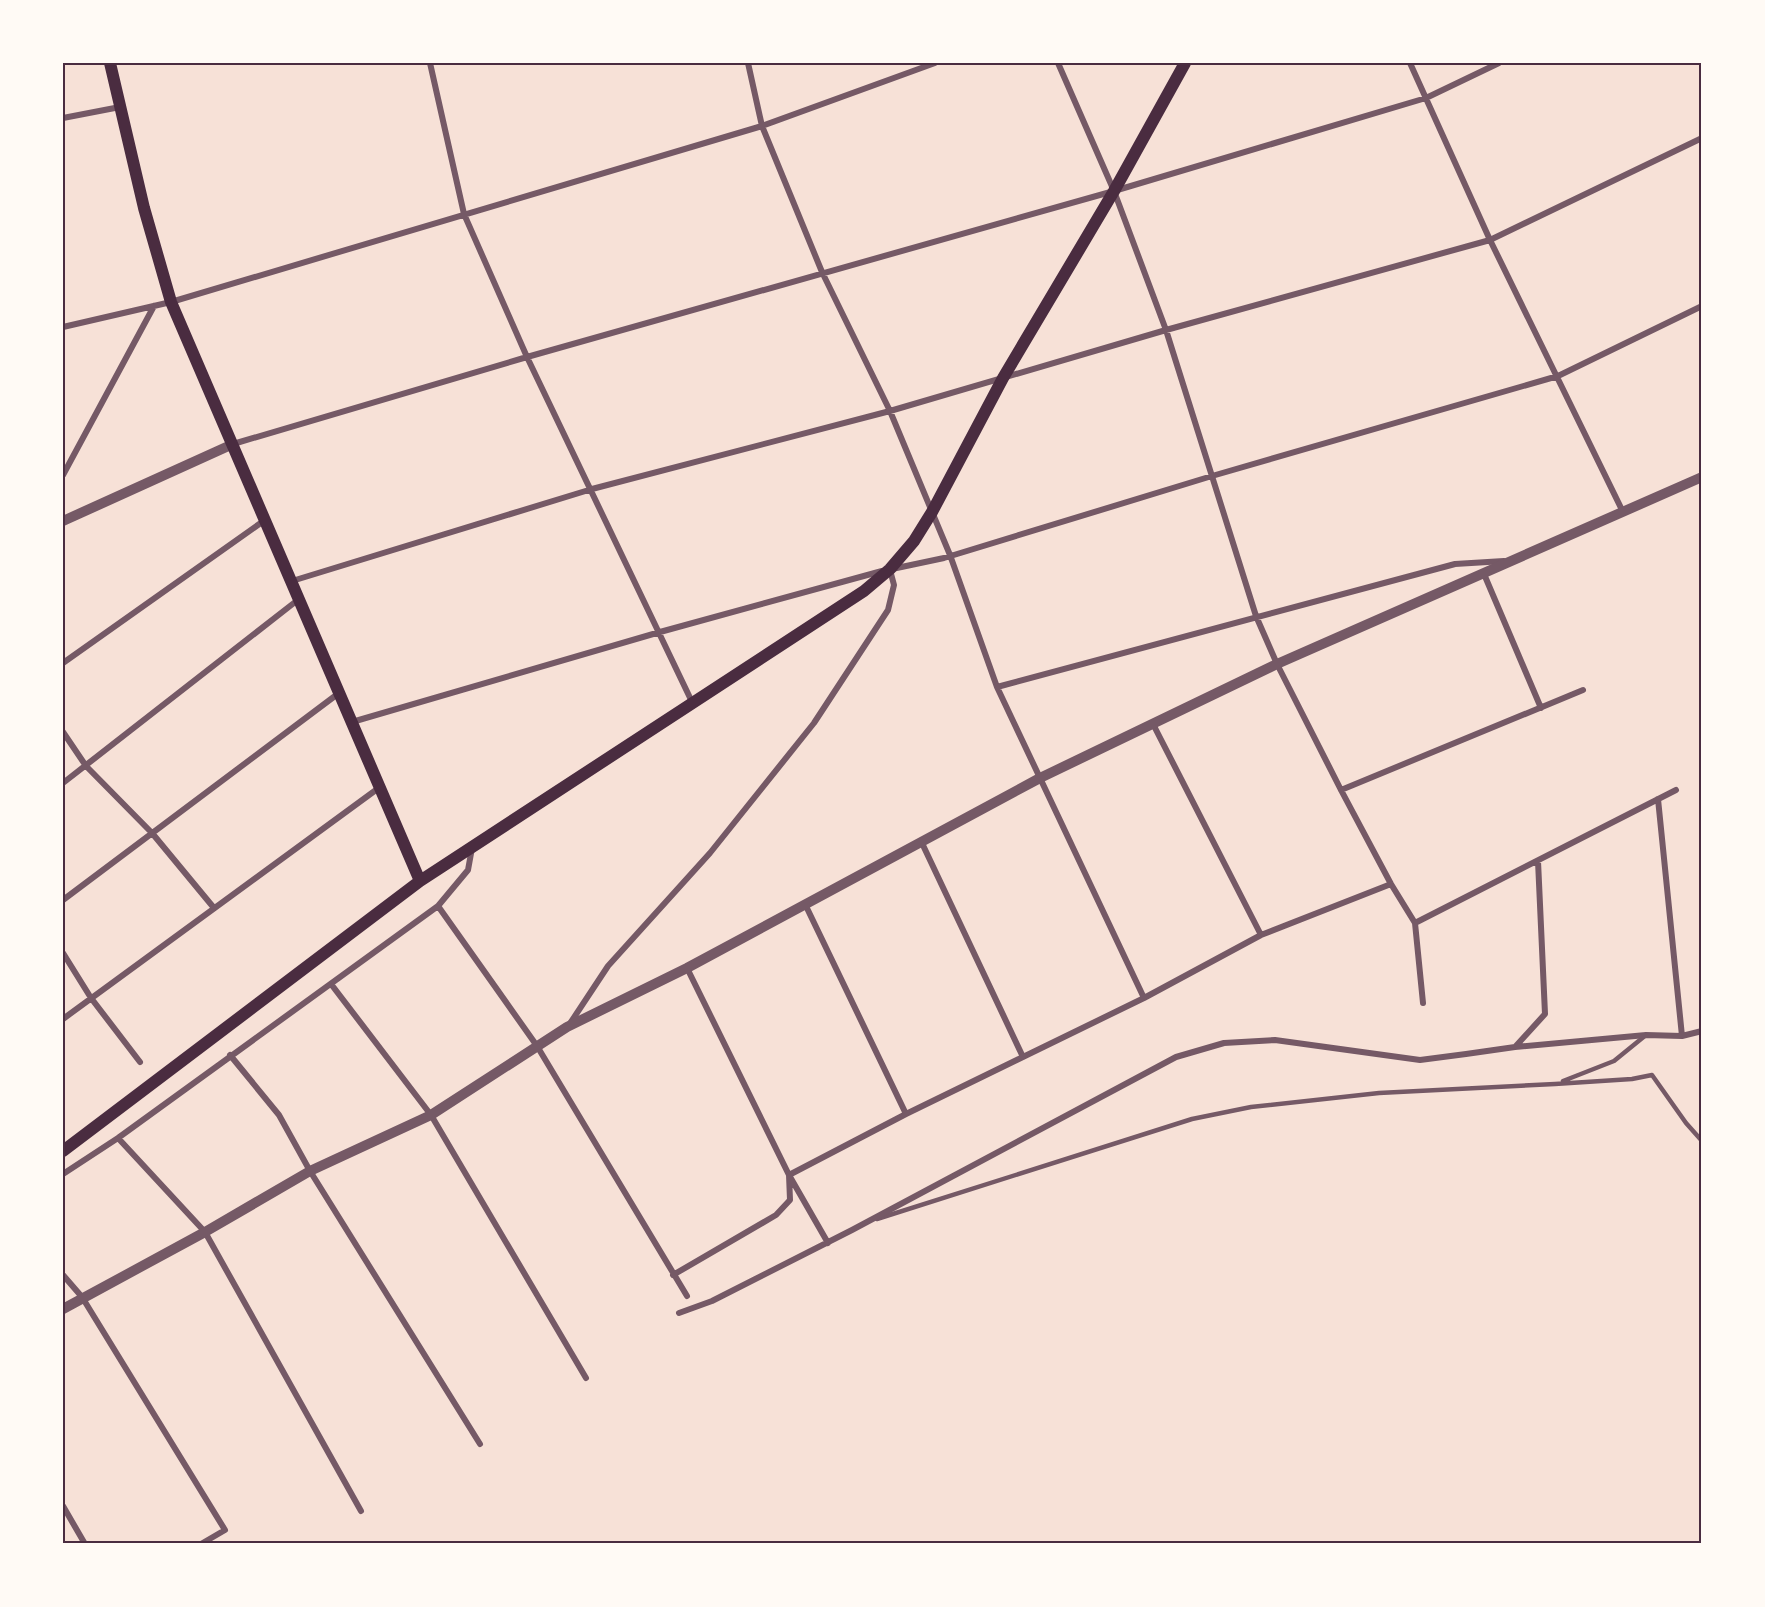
<svg xmlns="http://www.w3.org/2000/svg" width="1765" height="1607" viewBox="0 0 1765 1607" font-family="'Titillium Web',sans-serif">
<rect width="100%" height="100%" fill="#f7e1d7"/>
<g fill="none" stroke-linecap="round" stroke-linejoin="round">
<!-- service -->
<path stroke="#755966" stroke-width="4.5" d="M1563 1081 1614 1061 1646 1035
M877 1219 1192 1119 1251 1107 1379 1093 1555 1084 1632 1079 1652 1075 1686 1123 1702 1141"/>
<!-- minor -->
<path stroke="#755966" stroke-width="6" d="M430 63 464 214 527 357 693 704
M748 63 762 126 822 272 890 411 950 555 997 687 1144 998
M1058 63 1114 191 1166 330 1256 616 1277 664 1341 790 1391 884 1415 923 1423 1003
M1410 63 1490 240 1623 512
M63 118 120 107
M63 327 171 302 762 126 935 63
M233 444 527 357 1114 191 1426 98 1499 63
M63 475 154 306
M892 569 944 558 1212 476 1558 376 1702 306
M1484 574 1541 708
M292 581 592 489 890 411 1166 330 1490 240 1702 138
M63 663 265 520
M997 687 1455 564 1504 561
M352 722 660 632 882 571
M1153 724 1261 935
M63 732 86 766 152 833 214 908
M63 783 299 599
M1341 790 1583 690
M1658 799 1682 1036
M921 841 1023 1057
M63 900 339 693
M805 904 906 1114
M438 906 537 1046 687 1296
M1415 923 1676 790
M63 953 91 998 140 1062
M687 968 789 1175 828 1243
M331 984 431 1115 586 1378
M63 1019 380 787
M569 1025 608 966 710 853 814 723 888 610 894 585 890 570
M1515 1047 1646 1035 1682 1036 1702 1031
M230 1055 279 1115 310 1171 480 1444
M118 1138 205 1232 361 1511
M63 1174 118 1138 438 906 468 870 472 848
M63 1275 82 1297 225 1530 201 1544
M673 1275 776 1215 790 1200 789 1175 906 1114 1144 998 1261 935 1391 884
M679 1313 712 1301 852 1230 1176 1057 1224 1043 1275 1040 1420 1060 1466 1054 1515 1047 1545 1014 1538 861
M63 1506 85 1544"/>
<!-- tertiary -->
<path stroke="#755966" stroke-width="10" d="M63 521 233 444
M63 1309 205 1232 310 1171 431 1115 567 1027 687 968 1040 778 1277 664 1702 477"/>
<!-- secondary -->
<path stroke="#4a2c40" stroke-width="12" d="M110 63 144 208 171 302 420 881
M63 1151 420 881 864 591 890 569 914 541 932 512 1003 378 1114 191 1185 63"/>
</g>
<!-- border -->
<rect width="1765" height="1607" fill="none" stroke="#fffaf5" stroke-width="129"/>
<rect x="64" y="64" width="1636" height="1478" fill="none" stroke="#4a2c40" stroke-width="2"/>
</svg>
